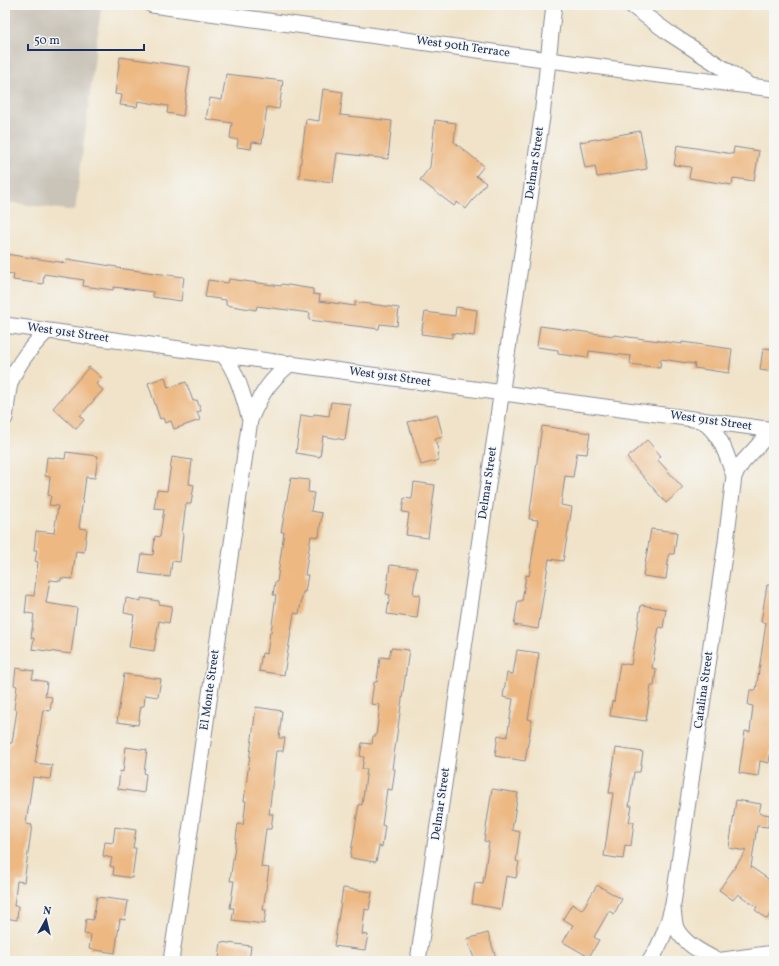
<svg xmlns="http://www.w3.org/2000/svg" width="779" height="966" viewBox="0 0 779 966" font-family="Vollkorn,serif">
<rect width="100%" height="100%" fill="#f6f6f2"/>
<filter id="ink" filterUnits="userSpaceOnUse"><feTurbulence type="fractalNoise" baseFrequency=".025" numOctaves="2"/><feDisplacementMap in="SourceGraphic" scale="8" xChannelSelector="R" yChannelSelector="G"/><feConvolveMatrix kernelMatrix="1 2 1 2 8 2 1 2 1" color-interpolation-filters="sRGB"/></filter>
<filter id="wash" filterUnits="userSpaceOnUse"><feTurbulence type="fractalNoise" baseFrequency=".012" numOctaves="4" result="noise"/><feDisplacementMap in="SourceGraphic" scale="16" xChannelSelector="R" yChannelSelector="G"/><feGaussianBlur stdDeviation="0.9" result="paint"/><feColorMatrix in="noise" values="0 0 0 0 0 0 0 0 0 0 0 0 0 0 0 0 0 1.4 0 .05"/><feComposite in="paint" operator="in"/></filter>
<g filter="url(#wash)">
<rect width="100%" height="100%" fill="#f0e3c9"/>
<!-- industrial -->
<path fill="#c9c3b8" d="M5 5H82L101 8 75 211 5 202Z"/>
<g id="blocks">
<!-- building -->
<path fill="#edb882" d="M120 57 190 67 183 116 167 113 168 106 138 101 137 107 120 105 122 95 115 94Z
M226 74 283 81 279 109 267 107 262 143 252 142 251 149 237 147 238 140 230 138 232 123 206 119 210 98 222 100Z
M323 89 343 92 340 115 392 121 388 159 337 153 333 182 299 178 306 119 319 121Z
M435 120 456 123 454 142 484 166 476 176 486 183 466 209 457 202 454 206 420 180 430 167Z
M640 131 647 169 597 177 595 166 585 168 580 142Z
M677 145 733 154 734 147 759 151 754 181 733 178 732 185 689 178 691 167 674 165Z
M5 254 66 263 67 259 117 267V268L184 277 181 301 153 297V292L114 287 113 290 83 286 84 280 44 274 43 284 13 280 14 274 5 273Z
M229 279 281 286 282 284 313 289V294L320 295 319 301 355 306V302L399 308 397 326 380 324 379 329 309 320 310 313 257 306 256 310 226 305V300L205 297 208 280 228 283Z
M456 307 477 310 474 336 452 333V338L421 334 425 312 455 316Z
M540 326 614 336V335L682 344V342L732 349 729 373 694 368 695 364 661 359 660 368 630 364 631 356 589 351 588 358 558 354V350L537 347Z
M763 348 774 349V372L760 370Z
M89 367 102 378 96 384 103 390 80 416 84 420 76 429 53 408Z
M165 377 168 388 186 382 193 401 197 400 201 411 197 412 200 420 174 429 171 421 165 423 163 418 160 419 148 383Z
M331 402 350 404 345 440 323 436 320 457 296 453 301 415 313 417 314 414 329 416Z
M437 414 443 437 435 439 439 453H437L439 460 421 465 408 422Z
M542 426 590 433 587 454 577 453 573 477 565 476 561 505 572 507 563 561 549 559 538 629 514 625 518 601H522L526 575 529 576 538 520 529 519Z
M647 440 661 456 657 459 683 488 666 503 627 458Z
M66 452 98 456 95 478 86 477 79 528 87 529 84 552 76 551 72 579 61 578V581L50 580 46 603 77 608 71 654 32 649 34 638H31L34 614 25 613 27 595 34 596 38 562 35 561 37 550H34L36 531 54 533 58 506 49 505 51 496 48 495 50 477 45 476 47 457 65 459Z
M172 457 192 460 189 484 194 485 191 504H186L182 533 183 534 180 562 172 561 170 577 139 573 142 554 153 555 155 536 160 537 164 509 154 508 157 490 167 491Z
M291 478 309 480 308 492 314 493 311 511 322 513 319 537 311 536 305 575H308L305 592H303L299 614 294 613 284 675 259 671 262 653 267 654 270 632H271L276 595H273L275 582H277L284 532H281Z
M414 482 435 485 428 538 406 535 409 513 402 512 404 498 412 499Z
M651 529 677 532 674 554H669L666 579 643 576Z
M390 565 417 568 413 594 420 595 417 618 387 614 390 595 386 594Z
M767 585H774V729L769 763 760 761 758 776 739 773 745 731 750 732 753 706 748 705 750 690H756L766 623 761 622Z
M126 598 141 601V598L159 601V604L172 606 169 623 159 621 154 651 129 647 134 615 124 613Z
M641 605 666 609 663 628 659 627 652 668 656 669 654 686H651L646 721 610 716 612 701 614 702 620 663 631 665Z
M391 648 409 650 392 769H395L392 790 387 789 382 825 385 826 382 847 379 846 376 862 350 858 359 804 362 805 367 769H362L364 757 360 756 362 743 372 744 373 736H376L380 705 371 704 374 682H377L380 657 389 658Z
M517 650 539 653 528 719 532 720 525 761 495 756 498 735 507 737 513 699 503 697 507 673 513 674Z
M16 668 34 671 32 679 47 682 45 696 52 697 50 711 43 710 35 763 52 765 50 779 33 777 26 824 32 825 24 882 17 881 14 906H18L17 920 5 918V766L9 743H12L17 710 14 709 17 686 14 685Z
M124 674 161 679 158 697 145 695 144 706H141L138 725 117 722Z
M256 707 282 711 279 738H285L283 751H276L269 814H273L271 829H266L261 867 269 868 263 910H266L264 924 232 920 234 908H230L234 881H230L238 824 243 825 246 801H244Z
M126 747 147 750 144 773 146 774 144 793 118 789 120 771 123 772Z
M616 748 643 752 640 772H634L629 806H632L629 822H634L631 846 625 845 623 859 604 856 613 793H609Z
M492 789 518 793 512 830 520 832 516 861 519 862 516 878 506 876 501 909 472 904 475 883 483 884 489 842 484 841Z
M736 800 761 804 759 813 770 815 768 827 757 826 751 867 774 883V909L767 919 755 910 757 907 738 894 733 900 719 890 746 851 729 848Z
M115 827 136 830 133 848H136L132 878 113 875 114 867 110 866 112 858 103 856 105 842 113 843Z
M597 885 622 899 614 914 609 911 594 937 599 940 589 957 563 942 573 925 563 919 572 904 582 910Z
M343 888 372 892 369 910 365 909 362 934 368 935 365 950 334 946Z
M97 897 128 901 125 920 120 919 115 953 89 949 91 935 84 934 86 919 93 920Z
M488 933 497 961H475L467 939Z
M221 942 251 946 249 961H222V959L219 958Z"/>
</g>
</g>
<g filter="url(#ink)">
<use href="#blocks" fill-opacity="0" stroke="#868994" stroke-width="1"/>
<g fill="none" stroke-linecap="round" stroke-linejoin="round">
<!-- street casing -->
<g stroke="#868994" stroke-width="17">
<path id="street" d="M152 5 651 74 774 89
M631 5 669 33 746 83
M5 325 774 430
M223 354C238 374 243 396 250 420
M5 418C7 407 7 395 10 384 17 363 32 346 47 331
M702 420C723 438 725 451 734 476
M673 909C674 915 674 922 676 928 684 944 703 953 718 961
M171 961 250 420C261 394 269 381 291 363
M418 961 542 117 554 5
M650 961C662 943 668 925 673 904L726 542 734 476 742 463 764 439 774 430
M716 961 774 953"/>
</g>
<!-- street -->
<use href="#street" stroke="#fff" stroke-width="15"/>
</g>
</g>
<g text-anchor="middle" dominant-baseline="central" stroke-width="3" stroke-linejoin="round" paint-order="stroke">
<!-- street labels -->
<g font-size="12" fill="#1b2f5e" stroke="#f6f6f2">
<text transform="translate(463 47) rotate(8)">West 90th Terrace</text>
<text transform="translate(535 163) rotate(-82)">Delmar Street</text>
<text transform="translate(68 333) rotate(8)">West 91st Street</text>
<text transform="translate(390 377) rotate(8)">West 91st Street</text>
<text transform="translate(711 421) rotate(8)">West 91st Street</text>
<text transform="translate(488 483) rotate(-82)">Delmar Street</text>
<text transform="translate(210 690) rotate(-82)">El Monte Street</text>
<text transform="translate(704 690) rotate(-82)">Catalina Street</text>
<text transform="translate(441 804) rotate(-82)">Delmar Street</text>
</g>
</g>
<!-- margin -->
<rect width="779" height="966" fill="none" stroke="#f6f6f2" stroke-width="20"/>
<!-- north arrow -->
<g transform="translate(46 920) rotate(8)" stroke="#f6f6f2" stroke-width="3" paint-order="stroke">
<path d="M0-3L7 15L0 10L-7 15Z" fill="#1b2f5e"/>
<text y="-6" font-size="11" font-weight="bold" text-anchor="middle" fill="#1b2f5e">N</text>
</g>
<!-- scale -->
<path d="M28 44v6h116v-6" fill="none" stroke="#1b2f5e" stroke-width="2"/>
<text x="34" y="44" font-size="12" fill="#1b2f5e" stroke="#f6f6f2" stroke-width="3" paint-order="stroke">50 m</text>
</svg>
